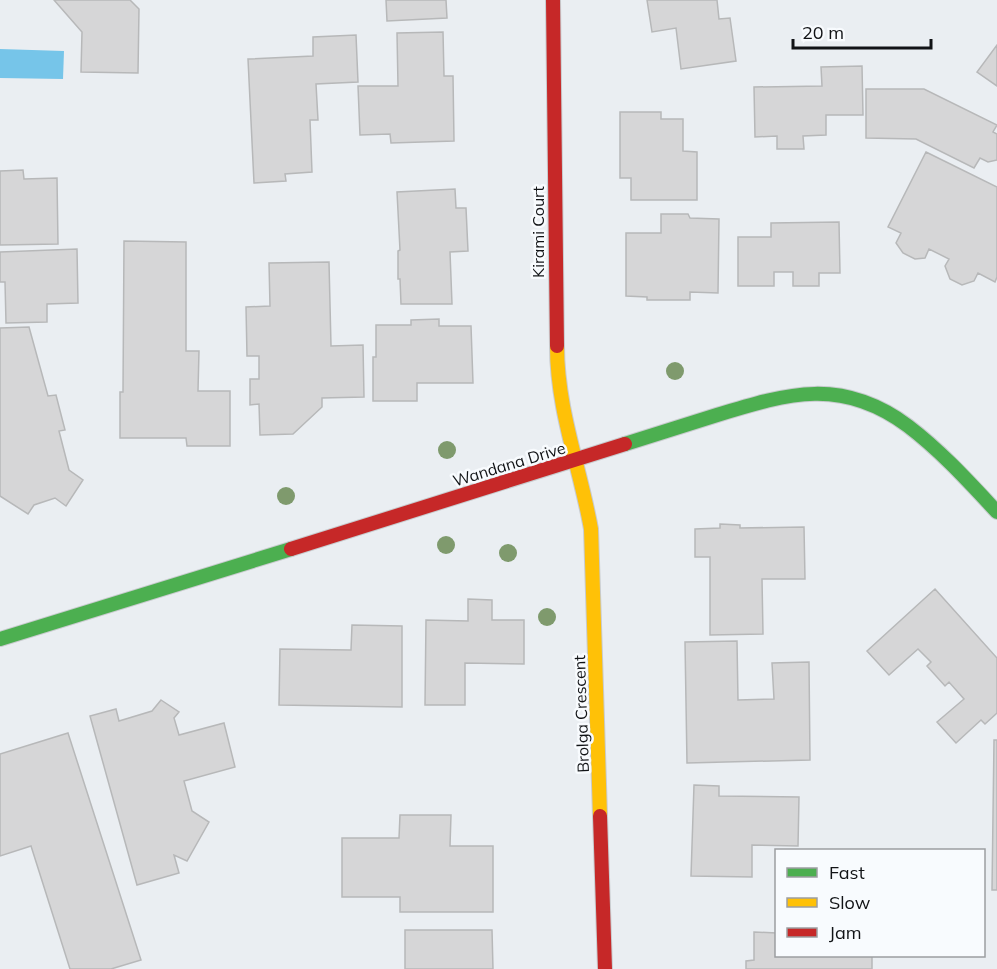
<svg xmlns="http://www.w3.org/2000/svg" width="997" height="969" viewBox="0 0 997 969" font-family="Mulish,sans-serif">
<rect width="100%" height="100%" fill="#eaeef2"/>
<!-- water -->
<path fill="#76c5e9" d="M0 49 64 51 63 79 0 78Z"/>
<!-- building -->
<path fill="#d6d6d7" stroke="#b7b8b9" stroke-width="1.5" d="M54 0H130L139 9 138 73 81 72 82 32Z
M386 0H446L447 18 387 21Z
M647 0H717L719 19 730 18 736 61 681 69 676 28 652 32Z
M443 32 444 76H453L454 141 391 143 390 134 360 135 358 86H398L397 33Z
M356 35 358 82 316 84 318 120H310L312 172 285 174 286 181 254 183 248 59 313 56V37Z
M997 45V86L977 72Z
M862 66 863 115H826V135L803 136 804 149H777V136L755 137 754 87 822 86 821 67Z
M866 89H924L997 125 993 132 997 134V160L988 162 980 158 974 168 916 139 866 138Z
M620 112H661V119H683V151L697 152V200H631V178H620Z
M926 152 997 187V277L995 282 978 273 974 281 962 285 950 279 945 266 949 259 929 249 925 258 915 259 903 253 896 243 901 233 888 227Z
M23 170 24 179 57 178 58 244 0 245V171Z
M455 189 456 208H466L468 251 450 252 452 304H401L400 279H398V251L400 250 397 192Z
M661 214H688L690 218 719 219 718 293 690 292V300H647V297L626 296V233H661Z
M839 222 840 273H819V286H793V272H774V286H738V237H771V223Z
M124 241 186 242V351H199L198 391H230V446H187L186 438H120V392H123Z
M77 249 78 303 47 304V322L6 323 5 282H0V252Z
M329 262 331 346 363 345 364 397 322 398V407L293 434 260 435 259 404 250 405V379H259V356H247L246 307 270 306 269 263Z
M439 319V326H471L473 383H417V401H373V357H376V325H411V320Z
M29 327 48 396 56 395 65 430 59 431 69 470 83 480 66 506 55 498 34 505 28 514 0 496V328Z
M720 524 740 525V528L804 527 805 579H762L763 634 710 635V557H695V529L720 528Z
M935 589 997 658V713L985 724 981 720 956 743 937 722 964 699 949 682 945 686 927 666 931 662 918 649 889 675 867 651Z
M468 599 492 600V620H524V664L465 663V705H425L426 620 468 621Z
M352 625 402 626V707L279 705 280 649 351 650Z
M737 641 738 700 774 699 772 663 809 662 810 760 687 763 685 642Z
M161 700 179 712 174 718 179 735 224 723 235 767 184 781 192 811 209 822 187 861 174 855 179 873 137 885 90 716 116 709 119 721 152 711Z
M68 733 141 960 111 969H70L31 846 0 856V754Z
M994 740H997V890H992Z
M694 785 719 786V796L799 797 798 846 752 845V877L691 876Z
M400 815H451L450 846H493V912H400V897H342V838H399Z
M405 930H492L493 969H405Z
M754 932 776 933V956H872V969H746V961L754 960Z"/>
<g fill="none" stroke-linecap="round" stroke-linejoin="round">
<!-- fast casing -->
<g stroke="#c8cbce" stroke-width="16">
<path id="fast" d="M625 444C656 434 686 425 717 415 789 393 842 377 908 426 941 451 969 482 997 512
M0 639 291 549"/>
</g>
<!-- slow casing -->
<g stroke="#c8cbce" stroke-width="16">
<path id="slow" d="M557 346C557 410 580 467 591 529L600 816"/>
</g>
<!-- jam casing -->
<g stroke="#c8cbce" stroke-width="16">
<path id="jam" d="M553 0 557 346
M291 549 625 444
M600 816 605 969"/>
</g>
<!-- fast -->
<use href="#fast" stroke="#4caf50" stroke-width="14"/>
<!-- slow -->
<use href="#slow" stroke="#ffc107" stroke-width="14"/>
<!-- jam -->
<use href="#jam" stroke="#c62828" stroke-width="14"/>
</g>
<!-- trees -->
<g fill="#7f9a6d">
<circle cx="675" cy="371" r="9"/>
<circle cx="447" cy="450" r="9"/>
<circle cx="286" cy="496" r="9"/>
<circle cx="446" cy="545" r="9"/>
<circle cx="508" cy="553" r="9"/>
<circle cx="547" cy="617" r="9"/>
</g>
<g text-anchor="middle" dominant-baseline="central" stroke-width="5" stroke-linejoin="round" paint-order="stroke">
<!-- street labels -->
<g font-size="16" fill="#111316" stroke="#f8fbfe">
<text transform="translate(538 232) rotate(-90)">Kirami Court</text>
<text transform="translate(509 464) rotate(-17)">Wandana Drive</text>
<text transform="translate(581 714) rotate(-92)">Brolga Crescent</text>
</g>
</g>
<!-- legend -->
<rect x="775" y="849" width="210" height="108" fill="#f8fbfe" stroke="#9c9ea1" stroke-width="1.5"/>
<rect x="787" y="868" width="30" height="9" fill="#4caf50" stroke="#9c9ea1" stroke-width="1.5"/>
<text x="829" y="879" font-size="18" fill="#111316">Fast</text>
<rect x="787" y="898" width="30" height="9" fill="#ffc107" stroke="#9c9ea1" stroke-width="1.5"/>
<text x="829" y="909" font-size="18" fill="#111316">Slow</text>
<rect x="787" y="928" width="30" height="9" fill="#c62828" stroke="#9c9ea1" stroke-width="1.5"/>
<text x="829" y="939" font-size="18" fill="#111316">Jam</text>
<!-- scale -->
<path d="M793 39v9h138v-9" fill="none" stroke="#111316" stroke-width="3"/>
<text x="802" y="39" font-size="18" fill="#111316" stroke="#f8fbfe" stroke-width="4.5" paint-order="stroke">20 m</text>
</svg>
